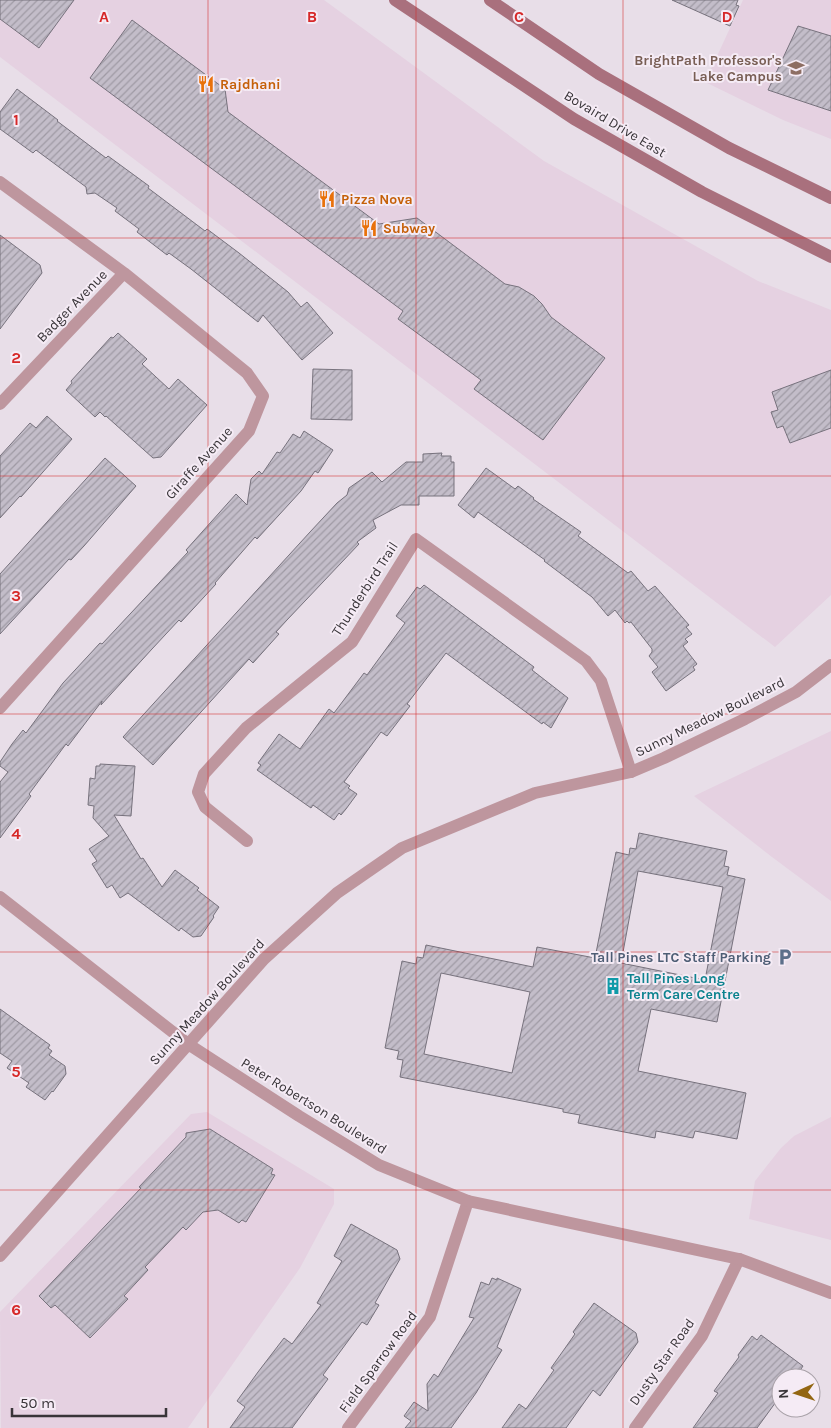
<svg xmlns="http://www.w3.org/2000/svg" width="831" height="1428" viewBox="0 0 831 1428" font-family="Karla,sans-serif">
<defs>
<pattern id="building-hatch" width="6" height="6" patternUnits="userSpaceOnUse" patternTransform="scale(1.25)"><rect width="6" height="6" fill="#c3bdc9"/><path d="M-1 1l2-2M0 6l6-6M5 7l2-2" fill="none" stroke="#9f9aa4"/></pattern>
</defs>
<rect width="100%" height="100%" fill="#e8dee8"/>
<!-- commercial -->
<path fill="#e5d1e1" d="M0 0H324L544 161 758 281 831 310V595L775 647 0 57Z
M743 0H831V139L783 120 705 82Z
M831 731V901L772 857 694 796Z
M207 1112 334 1189V1204L300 1268 188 1428H1L0 1312 191 1114Z
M831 1117V1240L749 1219 755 1181 781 1148 794 1136Z"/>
<!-- building -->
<path fill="url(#building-hatch)" stroke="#77727d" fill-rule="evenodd" d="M0 0H74L39 48 0 19Z
M672 0H738L736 5 739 6 730 26Z
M132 20 225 89 228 112 379 224 417 218 505 284 519 287 534 296 542 304 551 317 605 358 543 440 474 389 481 380 398 319 403 311 90 78Z
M798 26 831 36V111L768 90Z
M17 89 58 120 57 121 106 158 108 156 149 186 148 188 205 231 207 229 239 253 288 292 301 307 307 302 333 333 302 360 263 315 258 322 191 269 169 253 167 255 137 232 139 229 115 211 117 208 95 193 87 194 86 187 36 150 33 153 0 129V112Z
M0 235 40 265 42 273 0 329Z
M118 333 147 359 142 364 169 389 178 379 207 405 161 457 153 458 106 416 105 417 100 412 95 417 66 390 72 383 71 381 111 337 113 338Z
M313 369 352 370V420L311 419Z
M831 370V428L790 443 783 426 777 428 771 412 778 410 772 392Z
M47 416 72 439 21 497 20 496 0 518V456L30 423 36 428Z
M304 431 333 450 318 473 315 471 301 491 257 539 255 537 215 583 216 584 181 622 179 620 152 649 101 705 102 701 68 746 66 744 29 794 31 796 0 838V782L8 772 0 766V762L12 744 23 730 26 733 63 683 88 656 100 643 102 644 188 552 186 550 236 494 247 505 251 479 259 471 262 474 277 452 280 453 293 434 300 438Z
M442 453 441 456H451V462H454V496H419V505H401L373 520 376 528 357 542 359 544 287 620 276 632 279 634 253 663 249 659 153 765 123 737 310 532 337 503 347 495 349 488 372 472 382 482 406 462H423V454Z
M105 458 136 486 84 546 71 560 69 559 0 634V574Z
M486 468 515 489 518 486 534 498 533 499 581 532 578 536 628 573 631 571 648 591 655 586 689 625 686 627 692 634 685 639 688 642 683 646 697 664 693 667 695 670 666 691 652 672 658 667 649 656 652 652V649L631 622 629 623 627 621 625 623 615 610 608 616 592 597 544 561 545 560 478 512 474 518 458 505Z
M424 585 534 667 532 670 568 698 551 728 543 722 542 724 446 653 407 704 410 706 387 736 381 732 344 782 350 786 348 788 357 794 346 809 341 815 339 813 334 820 313 805 311 808 257 770 261 765 258 763 279 734 300 749 329 709 334 713 364 673 367 675 405 623 396 616 417 587 420 589Z
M100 764 135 766 131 816 114 815 141 859 143 858 162 887 175 870 199 888 197 890 219 907 213 916 214 917 201 936 193 937 181 928 179 931 128 893 120 898 112 885 107 888 92 864 97 861 89 849 109 836 93 818 94 806 88 805 90 778 95 779 96 766H100Z
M639 833 727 851 724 866 729 867 727 875 745 879 717 1022 651 1009 638 1071 746 1093 737 1139 695 1131 693 1138 656 1131 655 1138 578 1123 580 1115 563 1112V1109L400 1077 403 1060 397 1059 399 1051 385 1048 402 961 416 964 417 957 423 958 426 945 533 967 537 947 595 958 616 852 629 855 630 848 636 849ZM638 871 723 887 705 980 621 963ZM441 973 530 992 512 1073 424 1054Z
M0 1009 50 1045 48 1048 52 1051 49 1055 65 1066 66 1074 53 1092 52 1091 45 1100 26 1087 29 1083 7 1068 12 1061 0 1053Z
M210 1129 273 1169 271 1174 275 1175 246 1222 242 1220 239 1223 218 1210 203 1212 186 1230 183 1227 145 1267 148 1270 124 1296 128 1299 90 1338 55 1305 51 1308 39 1296 141 1188 139 1187 186 1137V1133Z
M351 1224 397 1250 400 1259 375 1303 379 1305 367 1325 362 1322 323 1375 328 1379 292 1428H230L245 1407 237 1401 258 1372 284 1338 292 1344 321 1305 317 1303 342 1261 334 1256Z
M492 1278 497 1280V1278L521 1289 497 1347 502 1350 476 1393 451 1428H405L411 1421 404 1416 414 1402 428 1411 427 1384 434 1374 438 1377 474 1318 469 1317 481 1282 489 1285Z
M594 1303 636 1333 638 1342 600 1396 593 1390 566 1428H502L519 1404 526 1409 554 1370 551 1368 575 1334 573 1332Z
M761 1335 803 1366 795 1378H781V1395L757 1428H693L718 1393 714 1391 739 1357 738 1355 752 1336 757 1340Z"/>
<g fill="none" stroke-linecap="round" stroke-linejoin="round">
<!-- minor -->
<path stroke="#be969e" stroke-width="12" d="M0 182 124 273 247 373 263 396 249 431 0 708
M0 404 124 273
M247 841 205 807 198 792 204 774 246 728 352 642 416 539 586 661 601 681 631 772
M348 1428 430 1317 468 1201
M635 1428 702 1336 739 1259"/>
<!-- tertiary -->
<path stroke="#be969e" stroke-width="12" d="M0 897 188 1044 299 1116 379 1165 468 1201 739 1259 831 1293
M0 1256 264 959 337 893 402 848 535 793 631 772 664 758 745 719 796 692 831 665"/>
<!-- secondary -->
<path stroke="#a9707d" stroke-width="12" d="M395 0 574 119 702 192 831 257
M490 0 599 74 729 148 831 198"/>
</g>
<!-- grid -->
<path fill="none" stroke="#d62828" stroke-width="1" stroke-opacity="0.55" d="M208 0V1428M416 0V1428M623 0V1428M0 238H831M0 476H831M0 714H831M0 952H831M0 1190H831"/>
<!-- icons -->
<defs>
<g id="school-bare" transform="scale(1.35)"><path d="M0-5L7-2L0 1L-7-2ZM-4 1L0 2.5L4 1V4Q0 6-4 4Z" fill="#8d6e63" stroke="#f5ebf5" stroke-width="2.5" paint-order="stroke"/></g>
<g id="restaurant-bare" transform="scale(1.35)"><path d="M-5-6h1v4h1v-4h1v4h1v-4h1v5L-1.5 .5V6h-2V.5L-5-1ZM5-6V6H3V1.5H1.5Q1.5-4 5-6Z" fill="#e8710a" stroke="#f5ebf5" stroke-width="2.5" paint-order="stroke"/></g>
<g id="parking-bare" transform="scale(1.35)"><path d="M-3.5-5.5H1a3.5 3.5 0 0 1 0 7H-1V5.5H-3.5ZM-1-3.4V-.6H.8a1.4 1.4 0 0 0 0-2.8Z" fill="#5c6f8a" stroke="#f5ebf5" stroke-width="2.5" paint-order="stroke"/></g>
<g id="building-bare" transform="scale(1.35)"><path d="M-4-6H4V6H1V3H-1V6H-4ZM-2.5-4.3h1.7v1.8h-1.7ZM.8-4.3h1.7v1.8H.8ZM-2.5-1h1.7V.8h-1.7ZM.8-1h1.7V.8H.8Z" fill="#0f9aa8" stroke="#f5ebf5" stroke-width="2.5" paint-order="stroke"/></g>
</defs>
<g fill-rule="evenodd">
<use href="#school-bare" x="796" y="68"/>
<use href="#restaurant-bare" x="206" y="84"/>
<use href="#restaurant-bare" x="327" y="199"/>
<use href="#restaurant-bare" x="369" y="228"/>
<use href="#parking-bare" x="785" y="957"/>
<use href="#building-bare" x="613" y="986"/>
</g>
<g text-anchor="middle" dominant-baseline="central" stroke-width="4" stroke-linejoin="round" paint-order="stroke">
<!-- education labels -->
<g font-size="14" font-weight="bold" fill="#785e54" stroke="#f5ebf5" text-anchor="end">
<text x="782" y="60">BrightPath Professor's<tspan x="782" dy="16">Lake Campus</tspan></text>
</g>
<!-- food labels -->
<g font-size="14" font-weight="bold" fill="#c56008" stroke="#f5ebf5" text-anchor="start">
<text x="220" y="84">Rajdhani</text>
<text x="341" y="199">Pizza Nova</text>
<text x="383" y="228">Subway</text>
</g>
<!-- street labels -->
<g font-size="14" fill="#383438" stroke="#f5ebf5">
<text transform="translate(615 124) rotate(31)">Bovaird Drive East</text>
<text transform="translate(72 306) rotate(-46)">Badger Avenue</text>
<text transform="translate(199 463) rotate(-48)">Giraffe Avenue</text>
<text transform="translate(365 589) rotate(-57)">Thunderbird Trail</text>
<text transform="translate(710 717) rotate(-26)">Sunny Meadow Boulevard</text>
<text transform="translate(207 1002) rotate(-48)">Sunny Meadow Boulevard</text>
<text transform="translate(314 1106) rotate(32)">Peter Robertson Boulevard</text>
<text transform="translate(378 1362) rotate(-54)">Field Sparrow Road</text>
<text transform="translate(662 1362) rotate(-55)">Dusty Star Road</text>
</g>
<!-- service labels -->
<g font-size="14" font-weight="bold" fill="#4e5e75" stroke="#f5ebf5" text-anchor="end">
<text x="771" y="957">Tall Pines LTC Staff Parking</text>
</g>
<!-- culture labels -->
<g font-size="14" font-weight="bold" fill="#0d838f" stroke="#f5ebf5" text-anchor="start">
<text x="627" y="978">Tall Pines Long<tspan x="627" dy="16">Term Care Centre</tspan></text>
</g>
</g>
<g font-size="16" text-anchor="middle" font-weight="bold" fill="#d62828" stroke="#f5ebf5" stroke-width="4" stroke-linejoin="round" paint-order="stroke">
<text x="104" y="22">A</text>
<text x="312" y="22">B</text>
<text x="519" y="22">C</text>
<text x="727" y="22">D</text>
<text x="16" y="125">1</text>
<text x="16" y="363">2</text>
<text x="16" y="601">3</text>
<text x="16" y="839">4</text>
<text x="16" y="1077">5</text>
<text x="16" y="1315">6</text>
</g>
<!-- north arrow -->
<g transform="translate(796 1393) rotate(267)"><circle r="24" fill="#f5ebf5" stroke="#a9a2a9"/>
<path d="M0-4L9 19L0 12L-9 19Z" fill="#936612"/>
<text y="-8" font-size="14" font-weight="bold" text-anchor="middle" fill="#383438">N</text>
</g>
<!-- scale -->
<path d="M12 1408v8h154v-8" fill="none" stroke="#383438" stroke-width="2.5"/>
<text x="20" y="1408" font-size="15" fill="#383438" stroke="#f5ebf5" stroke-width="4" paint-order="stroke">50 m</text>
</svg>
